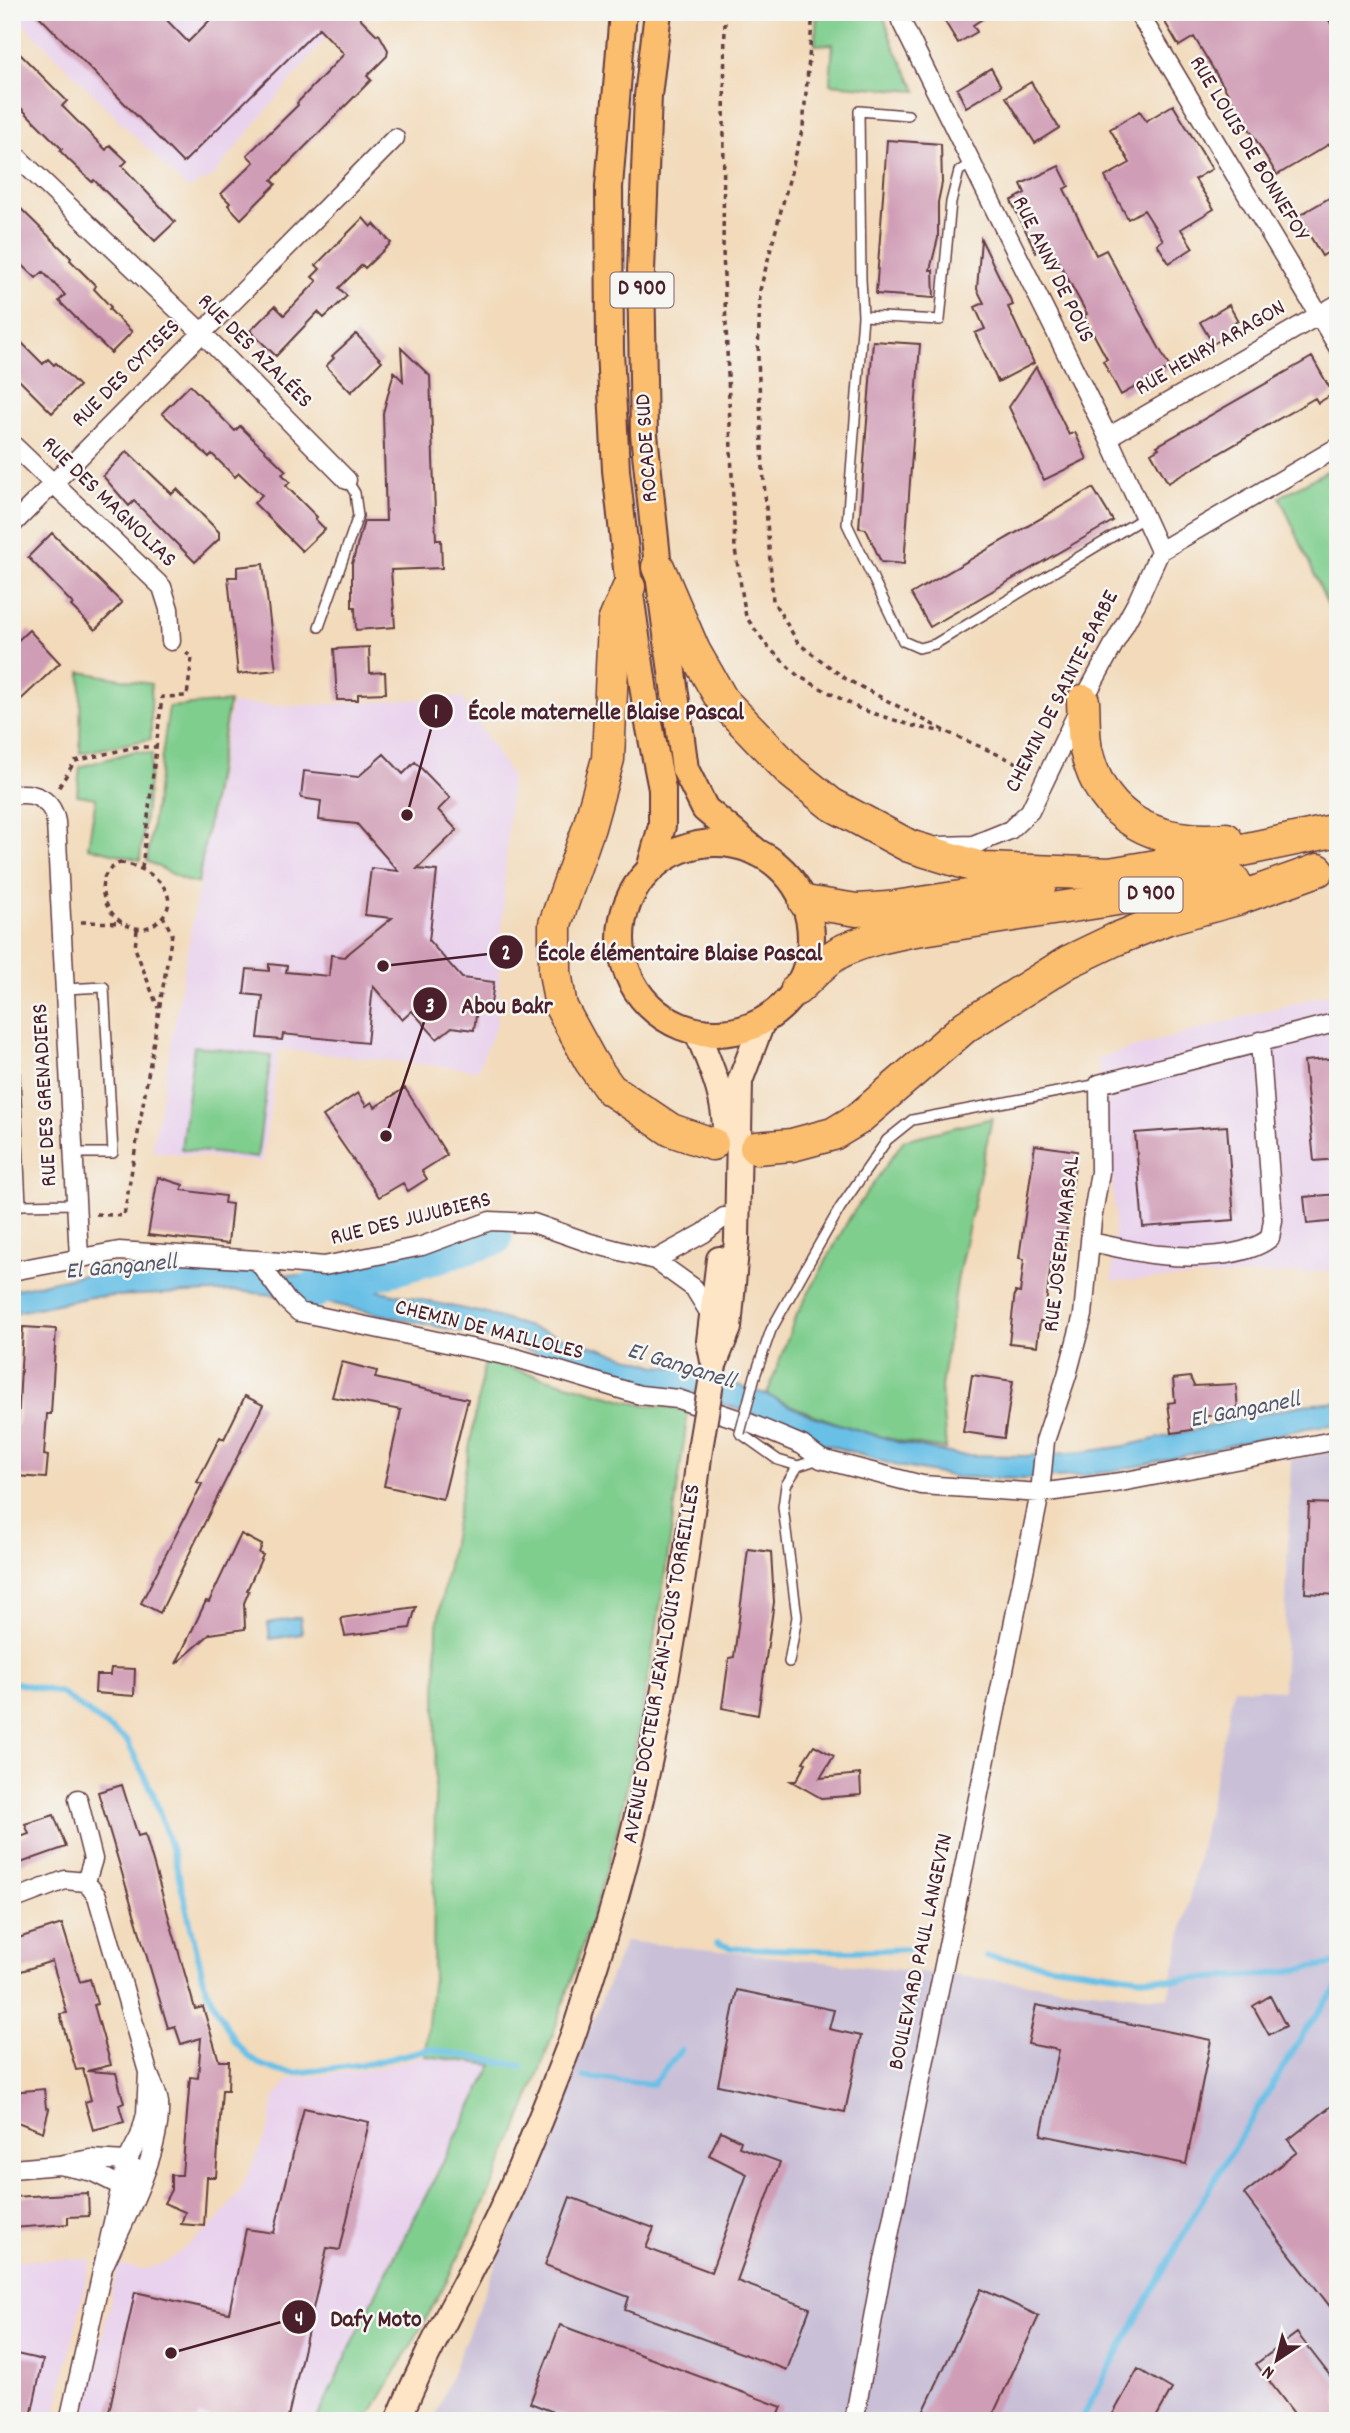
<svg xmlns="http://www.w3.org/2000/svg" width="1350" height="2433" viewBox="0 0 1350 2433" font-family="Dekko,sans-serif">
<rect width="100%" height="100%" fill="#f6f6f2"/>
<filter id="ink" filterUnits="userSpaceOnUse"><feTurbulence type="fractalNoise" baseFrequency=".0143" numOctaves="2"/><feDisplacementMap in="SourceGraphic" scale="14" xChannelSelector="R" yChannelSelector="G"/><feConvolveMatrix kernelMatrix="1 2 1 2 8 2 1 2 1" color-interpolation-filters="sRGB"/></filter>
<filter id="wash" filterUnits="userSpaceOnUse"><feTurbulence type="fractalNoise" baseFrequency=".00686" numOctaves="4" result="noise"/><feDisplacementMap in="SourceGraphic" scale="28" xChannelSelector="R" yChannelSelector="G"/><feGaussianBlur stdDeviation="1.57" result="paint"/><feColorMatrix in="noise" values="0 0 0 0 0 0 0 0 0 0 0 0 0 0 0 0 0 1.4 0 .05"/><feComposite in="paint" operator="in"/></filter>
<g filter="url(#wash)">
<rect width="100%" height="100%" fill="#f2daba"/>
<!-- built -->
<path fill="#e9d2ed" d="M12 12H347L212 177 187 189Z
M461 697 511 776 496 1026 477 1070 279 1049 262 1163 152 1151 231 704 293 706Z
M1338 991V1271L1112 1281 1115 1212 1105 1109 1097 1058Z
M425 2056 493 2065 378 2289 316 2421H84L118 2265 143 2270 169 2261 216 2223 238 2195 270 2126 274 2097 290 2079 374 2069Z
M91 2259 54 2421H12V2260Z"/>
<!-- industrial -->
<path fill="#c9bfd7" d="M1338 1451V2421H433L625 1941 1168 1998 1234 1688 1283 1690 1291 1459Z"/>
<!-- green -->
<path fill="#7fce8e" stroke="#64765c" stroke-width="2" d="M817 12H882L894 47 917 91 830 84 833 44 815 45Z
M1338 465V628L1280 497Z
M81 672 151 684V739L80 753Z
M229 702 198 883 186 881 147 861 169 707Z
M135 751 152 754 140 860 88 847 96 798 77 795 80 767Z
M194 1046 271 1056 257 1158 181 1149Z
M992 1118 958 1276 941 1387 946 1449C883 1442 824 1421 767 1395L795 1318 850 1217 904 1140Z
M485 1361 638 1404 688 1410C669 1554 648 1698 615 1839 605 1881 590 1922 577 1963 550 2046 519 2129 482 2208 449 2282 408 2352 366 2421H316L378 2289 493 2065 425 2056 433 1974 437 1626Z"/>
<!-- water -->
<path fill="#69c0e6" stroke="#5a7088" stroke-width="2" d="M238 1269 314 1277 483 1313 657 1366 691 1369 767 1395 812 1416 904 1444 958 1455 1025 1456 1083 1452 1125 1446 1302 1405 1338 1402V1424L1306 1428 1129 1468 1086 1475 1026 1479 956 1477 898 1466 805 1438 758 1416 686 1391 651 1388 477 1335 310 1299 237 1291 91 1297 12 1313V1290L88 1274Z
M300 1617 302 1634 270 1639 268 1623Z"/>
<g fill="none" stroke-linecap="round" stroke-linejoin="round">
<!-- stream -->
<path stroke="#69c0e6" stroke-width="6" d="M12 1682 61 1693 127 1741 153 1793 175 1860 206 1989 235 2042 247 2055 259 2064 278 2071 296 2073 372 2063 429 2049 522 2066
M717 1943 732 1948 850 1951 914 1949
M986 1956 1144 1978 1175 1980 1265 1975 1338 1963
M584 2077 653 2084 681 2050
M1080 2421 1204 2197 1306 2030 1338 1986"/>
<!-- river -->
<path stroke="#69c0e6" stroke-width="38" d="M312 1291C331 1279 351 1278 374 1272 414 1262 454 1250 494 1237"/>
</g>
<g id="blocks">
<!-- building -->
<path fill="#d09db6" d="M35 12H159L188 42 218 12H354L377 35 379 34 388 50 387 56 367 76 371 80 272 180 276 184 241 219 228 205 230 203 221 194 254 162 247 155 298 105 297 103 344 54 319 28 183 163Z
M939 12H993L973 25 977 32 958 43Z
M1159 12H1324L1338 35V139L1277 175 1194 37 1179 46Z
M12 46 67 101 62 106 106 150 110 145 127 161 122 166 175 222 155 241 94 180 92 182 70 161 60 151 62 149 12 99Z
M991 68 1001 86 966 107 957 89Z
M1031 82 1059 128 1035 143 1006 97Z
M1173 105 1212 169 1195 179 1214 209 1181 229 1193 248 1169 263 1157 244 1163 240 1144 210 1128 219 1105 177 1130 163 1110 129 1140 111 1146 121Z
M887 140 941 144 942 183 938 202V238L930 270H933L934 298 876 294Z
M1059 166 1069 186 1064 189 1096 255 1106 250 1170 368 1121 395 1103 361 1107 359 1084 316 1087 314 1050 246 1036 252 1011 201 1025 193 1021 184Z
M1338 193V246L1322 256 1298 216Z
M12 200 71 258 70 260 96 286 94 289 111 307 109 309 132 332 111 353 59 301 65 295 43 272 36 278 12 255Z
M363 218 371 227 374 224 391 243 365 268 362 265 339 288 347 296 324 318 318 312 276 356 250 331 275 306 284 315 317 281 312 277 320 269 316 265Z
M981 239 1013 305 1008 307 1034 363 998 382 975 333 985 329 975 307 984 303 977 289Z
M1229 305 1238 321 1233 323 1237 330 1213 344 1200 322Z
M12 333 43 364 48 359 54 365 56 363 79 386 52 413 12 373Z
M356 334 382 361 351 392 326 366 334 358 332 356Z
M873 341 920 344 904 564 881 562 866 529 859 528Z
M401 348 430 376 436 540H441L442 568 391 570 395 627 356 630 355 607H352V564L364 521H386L383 413 394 372 403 381Z
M1312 357 1333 394 1318 403 1315 398 1168 483 1151 453 1159 448 1157 446Z
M1036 367 1069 435 1075 432 1087 459 1044 480 1009 407Z
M190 385 235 431 240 426 286 471 282 474 290 482 286 486 317 517 315 519 325 529 302 551 254 503 262 495 239 473 235 477 212 454 209 457 162 413Z
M127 451 172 494 177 489 219 532V539L195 562 134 501 129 506 103 476Z
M1093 488 1113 521 930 627 911 594Z
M52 533 122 603 95 630 71 606 73 604 28 557Z
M263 564 276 670 238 674 228 577H237V567Z
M29 630 60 663 12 708V646Z
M369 647 370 673 385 672 386 693 358 694V700H337L334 649Z
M384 754 403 774 415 762 450 798 438 810 457 830 417 869 437 871 429 941 462 978 494 982 490 1011 477 1009 474 1030 452 1027 437 1039 412 1011 402 1020 373 986 367 1043 283 1034 282 1040 258 1038 263 996 244 994 247 969 269 971V964L287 966 286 972 329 976 331 955 344 957 392 918 365 915 371 868 398 871 357 824 319 820 321 801 301 798 304 771 358 777Z
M1338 1058V1159L1314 1161 1304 1061Z
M405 1088 447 1155 422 1171 427 1179 408 1191 403 1183 379 1197 323 1116 358 1093 366 1106 372 1102 375 1107Z
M1227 1126 1234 1220 1143 1227 1135 1133Z
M1035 1145 1077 1151 1062 1264 1051 1263 1044 1321H1040L1037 1346 1009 1343 1015 1292 1020 1293 1024 1259 1019 1258Z
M158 1177 183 1185 181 1190 225 1196 224 1203 232 1204 228 1244 148 1235Z
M1338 1194V1221L1307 1224 1304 1197Z
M23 1327 56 1329 51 1414H47L44 1455 48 1456 46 1478 15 1476 16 1453 12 1451 15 1425H18Z
M342 1362 377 1371 375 1378 468 1399 443 1499 384 1486 401 1410 332 1397Z
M972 1375 1013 1381 1004 1438 963 1432Z
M1190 1377 1194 1386 1236 1384 1238 1412 1225 1415 1191 1417 1192 1430 1172 1433 1168 1403 1175 1402 1173 1379Z
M245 1396 263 1405 160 1613 141 1603 202 1484 197 1482 220 1437 224 1439Z
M1309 1503 1338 1504V1595L1305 1593Z
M241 1534 262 1545 259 1553 263 1555 247 1590 249 1591 244 1603 245 1629 210 1634 176 1664 206 1601 209 1602Z
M748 1549 771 1552 774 1602 758 1715 722 1708 729 1658 734 1657Z
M416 1607 410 1628 345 1636 341 1618Z
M111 1668 135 1669 134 1696 95 1693 96 1675H110Z
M814 1745 834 1756 820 1778 860 1774 861 1795 821 1798 791 1781H796L806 1763 803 1762Z
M122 1785 138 1836 145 1834 195 2009 203 2007 219 2061H229L228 2090H222L216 2177H207L204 2226 181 2224 185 2212 164 2203 171 2190V2175H182L190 2077 198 2078 201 2038 181 2044 175 2026 168 2028 98 1792Z
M54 1815 66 1847 12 1866V1840L29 1834 25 1824Z
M62 1924 80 1982 90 1979 97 2004 94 2005 111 2065 87 2071 116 2073 124 2103 119 2105 124 2122 93 2130 85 2102 91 2100 83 2069 76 2070 68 2043 60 2014 67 2013 52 1961 12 1974V1940Z
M737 1990 834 2010 829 2029 861 2036 845 2112 718 2085Z
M1270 1996 1286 2026 1269 2035 1253 2006Z
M1036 2005 1211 2040 1186 2164 1041 2135 1059 2050 1028 2044Z
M44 2089 46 2108 49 2109 43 2132 12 2120V2092Z
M1338 2101V2317L1244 2194 1297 2152 1288 2140Z
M304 2108 369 2122 340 2250 327 2248 287 2421H223L200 2415 198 2421H107L135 2292 229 2313 246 2229 274 2233Z
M721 2131 741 2141 739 2147 780 2162 737 2281 810 2308 787 2370 625 2310 629 2297 545 2265 570 2197 654 2228 646 2248 711 2272 747 2174 709 2155Z
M88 2193 89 2216 68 2217V2224L12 2228V2197Z
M981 2289 1039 2316 990 2421H919Z
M560 2325 782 2407 776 2421H577L530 2403Z
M1297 2333 1338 2386V2421H1300L1256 2364Z
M12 2353 43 2360 30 2421H12Z
M1138 2369 1172 2389 1154 2421H1109Z"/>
</g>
</g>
<g filter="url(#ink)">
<use href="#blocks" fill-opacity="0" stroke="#633b40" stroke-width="2"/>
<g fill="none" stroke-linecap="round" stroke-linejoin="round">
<!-- lane casing -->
<g stroke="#633b40" stroke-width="12">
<path id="lane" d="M908 115 859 111 861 279 863 316 847 524 903 641 919 648 935 644 1145 517
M863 316 940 320 951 202 959 171 972 163
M319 627 358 516 355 493 347 480
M65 989 104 987 113 1153H73
M12 1016 21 1205 12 1209
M21 1205 76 1204
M755 1376 771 1330 812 1257 840 1208 887 1140 912 1120 1099 1084
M740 1433 778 1460 798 1466
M789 1662 797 1617 783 1507 786 1485 798 1466 819 1459"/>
</g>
<!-- street casing -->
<g stroke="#633b40" stroke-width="21">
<path id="street" d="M901 12V21L1108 437 1160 551
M1138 12 1338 347
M12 152 202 333 347 480
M1108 437 1338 304
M12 444 162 587 169 609 171 641
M12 525 395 138
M1160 551 1338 447
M12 795C34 791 52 799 56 822L79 1257
M939 846 973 845 1010 830 1030 811 1083 701 1138 600 1160 551
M1090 1242C1113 1246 1137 1253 1160 1255 1192 1258 1245 1258 1270 1238L1273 1220 1260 1041
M257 1260 324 1266 422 1246 490 1221 533 1223 590 1243 655 1260 694 1288 712 1317
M655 1260 704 1233 724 1217
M12 1271 119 1251 257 1260 287 1301 299 1312 513 1357 640 1395 678 1399 749 1423 802 1445 821 1459 922 1485 1040 1493 1121 1482 1338 1440
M78 1799 93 1859 86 1882 97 1896 148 2072
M12 1900 65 1880 86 1882
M12 2169 59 2165 90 2159 127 2161 143 2177 121 2186 93 2172 59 2165
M69 2421 121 2186 127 2161 140 2136 146 2114 148 2072C151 2081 158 2093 159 2103 162 2151 125 2219 105 2263
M854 2421 879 2285 1040 1493 1045 1441 1067 1375 1083 1315 1092 1220 1100 1172 1099 1084 1338 1022"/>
</g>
<!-- secondary casing -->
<g stroke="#633b40" stroke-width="28">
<path id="secondary" d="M697 1032C710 1065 725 1096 725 1131
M713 1361 709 1341 719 1259
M714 1365 729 1328 737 1239 740 1081 762 1023
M398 2421C426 2350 466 2285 498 2217 524 2161 547 2103 569 2046 579 2020 586 1993 595 1966 649 1799 679 1624 700 1449"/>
</g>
<!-- primary casing -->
<g stroke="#633b40" stroke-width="30">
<path id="primary" d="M623 12 609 187 610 350 616 470 629 587 647 713 662 789V826L650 869
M658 12 648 96 641 271 644 434 658 567 685 769 705 809 758 853
M621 938a95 95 0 1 1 190 0a95 95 0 1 1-190 0Z"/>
</g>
<!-- highway casing -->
<g stroke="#633b40" stroke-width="35">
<path id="highway" d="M658 567 694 651 722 700 791 772 831 804 909 846 985 869 1112 874
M629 587 614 622 608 759 589 827 555 924V972L561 1007 591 1062 610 1089 671 1130 712 1144
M1083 701C1084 717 1083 734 1086 750 1102 821 1158 845 1226 839
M1092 877 1209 857 1338 830
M805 902 857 910 888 908 1040 885
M797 989C811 976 824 961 840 952 862 941 886 936 910 931L1234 881
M756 1148 792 1145 833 1134 858 1119 966 1026 1068 962 1114 940 1168 918 1237 899 1318 870"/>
</g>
<!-- path -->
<path stroke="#633b40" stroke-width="3.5" stroke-dasharray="5 5" stroke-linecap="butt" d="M725 12 723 251 735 549 746 617 768 647 798 676 860 709 913 726 944 732
M813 12 803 127 760 290 758 358 763 468 773 601 799 644 846 679 949 733 1029 768
M59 787 75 761 135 747H156
M120 863C148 865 189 896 157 922 124 950 76 881 120 863Z
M142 868 162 697 187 696 192 657 186 653
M81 922 122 923
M137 930 135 948 158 1008
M96 1214 124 1216 172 934 163 916"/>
<!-- lane -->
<use href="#lane" stroke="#fff" stroke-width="9"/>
<!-- street -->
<use href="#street" stroke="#fff" stroke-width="18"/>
<!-- secondary -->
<use href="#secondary" stroke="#fde5c5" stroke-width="24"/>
<!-- primary -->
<use href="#primary" stroke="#fbbd6e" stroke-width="26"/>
<!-- highway -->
<use href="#highway" stroke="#fbbd6e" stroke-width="32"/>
<!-- lane-bridge casing -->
<g stroke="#633b40" stroke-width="12" stroke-linecap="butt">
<path id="lane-bridge" d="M740 1433 755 1376"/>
</g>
<!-- secondary-bridge casing -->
<g stroke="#633b40" stroke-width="28" stroke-linecap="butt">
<path id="secondary-bridge" d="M700 1449 714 1365"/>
</g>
<!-- lane-bridge -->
<use href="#lane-bridge" stroke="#fff" stroke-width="9"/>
<!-- secondary-bridge -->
<use href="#secondary-bridge" stroke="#fde5c5" stroke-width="24"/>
</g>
</g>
<g text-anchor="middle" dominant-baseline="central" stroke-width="5" stroke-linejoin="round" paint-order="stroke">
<!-- shield labels -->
<g fill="#f6f6f2" stroke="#7e6067" stroke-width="2">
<rect x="610.5" y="272.5" width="63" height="35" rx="5"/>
<rect x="1119.5" y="877.5" width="63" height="35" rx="5"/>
</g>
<g font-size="21" font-weight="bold" fill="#4a1f2b">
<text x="642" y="290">D 900</text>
<text x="1151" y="895">D 900</text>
</g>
<!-- street labels -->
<g font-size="23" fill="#4a1f2b" stroke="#f6f6f2">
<text transform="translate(1248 149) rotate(59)">RUE LOUIS DE BONNEFOY</text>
<text transform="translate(1052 270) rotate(64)">RUE ANNY DE POUS</text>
<text transform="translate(1211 349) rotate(-30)">RUE HENRY ARAGON</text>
<text transform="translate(254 352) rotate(45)">RUE DES AZALÉES</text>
<text transform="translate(127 374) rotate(-45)">RUE DES CYTISES</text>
<text transform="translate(648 448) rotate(-94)">ROCADE SUD</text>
<text transform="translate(108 503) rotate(44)">RUE DES MAGNOLIAS</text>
<text transform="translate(1063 692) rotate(-63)">CHEMIN DE SAINTE-BARBE</text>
<text transform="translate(46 1095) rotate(-93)">RUE DES GRENADIERS</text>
<text transform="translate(411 1220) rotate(-14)">RUE DES JUJUBIERS</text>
<text transform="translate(1063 1244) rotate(-83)">RUE JOSEPH MARSAL</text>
<text transform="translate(489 1331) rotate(14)">CHEMIN DE MAILLOLES</text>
<text transform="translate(663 1664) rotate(-80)">AVENUE DOCTEUR JEAN-LOUIS TORREILLES</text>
<text transform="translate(922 1952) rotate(-78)">BOULEVARD PAUL LANGEVIN</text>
</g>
<!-- water labels -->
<g font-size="24" font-style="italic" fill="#55576c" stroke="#f6f6f2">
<text transform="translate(121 1268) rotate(-5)">El Ganganell</text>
<text transform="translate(681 1367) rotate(17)">El Ganganell</text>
<text transform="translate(1245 1411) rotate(-11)">El Ganganell</text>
</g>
</g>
<!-- callouts -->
<path fill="none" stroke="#4a1f2b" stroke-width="2.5" d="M407 815L436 711M383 966L506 952M386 1136L430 1004M171 2353L299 2317"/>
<g fill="#4a1f2b" stroke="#f6f6f2" stroke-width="2.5">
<circle cx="407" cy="815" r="7"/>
<circle cx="383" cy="966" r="7"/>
<circle cx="386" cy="1136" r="7"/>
<circle cx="171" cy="2353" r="7"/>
<circle cx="436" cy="711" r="18"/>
<circle cx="506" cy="952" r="18"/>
<circle cx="430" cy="1004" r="18"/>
<circle cx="299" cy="2317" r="18"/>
</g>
<g font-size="21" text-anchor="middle" font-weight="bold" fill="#fff">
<text x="436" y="718">1</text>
<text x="506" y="959">2</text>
<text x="430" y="1012">3</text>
<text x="299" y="2325">4</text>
</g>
<g font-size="24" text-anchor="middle" font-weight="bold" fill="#4a1f2b" stroke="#f6f6f2" stroke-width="5" stroke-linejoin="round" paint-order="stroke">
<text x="606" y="719">École maternelle Blaise Pascal</text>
<text x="680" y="960">École élémentaire Blaise Pascal</text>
<text x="507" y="1013">Abou Bakr</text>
<text x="376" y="2326">Dafy Moto</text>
</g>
<!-- margin -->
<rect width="1350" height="2433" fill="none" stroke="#f6f6f2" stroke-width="42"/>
<!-- north arrow -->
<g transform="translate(1277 2360) rotate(215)" stroke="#f6f6f2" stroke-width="5" paint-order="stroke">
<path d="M0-5L12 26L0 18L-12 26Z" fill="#4a1f2b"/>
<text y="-10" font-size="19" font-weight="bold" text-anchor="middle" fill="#4a1f2b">N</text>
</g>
</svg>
